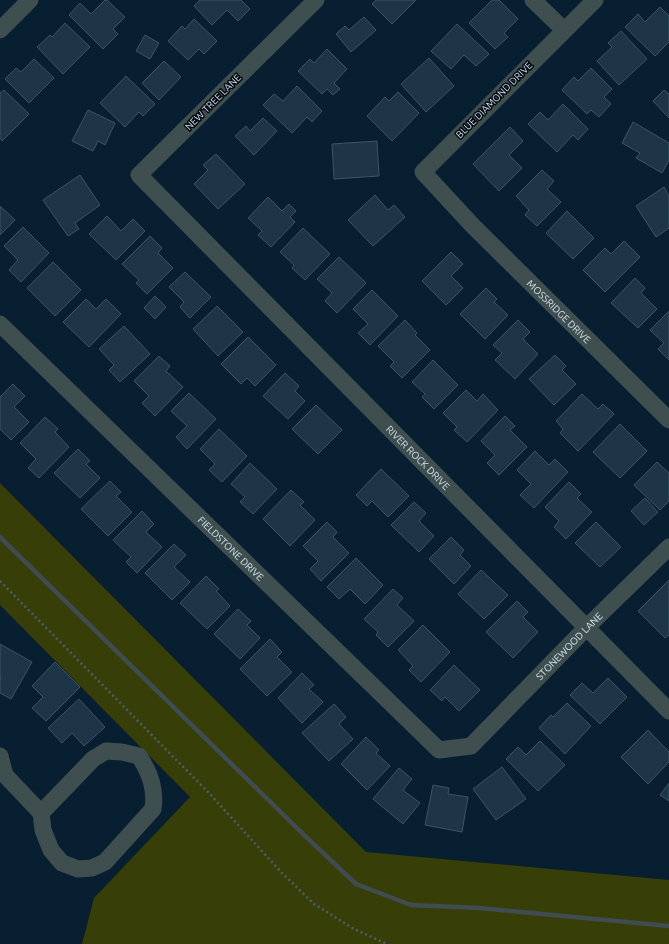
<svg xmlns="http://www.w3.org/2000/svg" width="669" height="944" viewBox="0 0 669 944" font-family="Ubuntu,sans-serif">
<rect width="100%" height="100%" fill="#071f30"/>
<!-- green -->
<path fill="#383e07" d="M0 483 366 852 669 880V944H82L94 898 190 797 0 605Z"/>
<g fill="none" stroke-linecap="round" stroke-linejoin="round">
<!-- stream -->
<path stroke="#404c51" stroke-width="4.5" d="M0 537 303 834 356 884 411 905 479 908 669 926"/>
</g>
<!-- building -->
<path fill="#1d3547" stroke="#3b5467" d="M105 0H107L125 17 113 29 118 34 103 49 69 15 80 3 91 14Z
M200 0H241L250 9 238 21 227 10 212 25 194 6Z
M376 0H416L392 24 372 4Z
M492 0H499L518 19 504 33 508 37 495 49 469 23Z
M660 7 669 16V42L655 56 625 27 638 14 645 22Z
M364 17 376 30 351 52 336 34 345 26 349 30Z
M194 19 217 41 204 54 199 49 188 60 168 41 182 26 185 29Z
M65 23 90 47 63 74 37 47 50 35 52 37Z
M457 24 489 54 476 66 464 55 451 69 431 51Z
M621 31 647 59 619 85 597 61 612 47 608 43Z
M145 35 159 43 150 59 136 51Z
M327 49 347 69 334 83 340 89 333 95 327 89 322 94 298 71 310 59 314 63Z
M429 58 454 86 426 112 401 84Z
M34 59 54 78 29 103 5 79 16 68 21 72Z
M164 61 181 77 159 100 142 83Z
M591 68 612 89 604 97 611 104 599 117 591 110 587 114 562 90 574 77 578 81Z
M126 76 155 104 143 116 139 112 125 127 100 103Z
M297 86 322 111 312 122 307 117 292 133 263 105 274 94 283 101Z
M4 90 29 114 2 141 0 138V93Z
M664 90 669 94V118L653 101Z
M398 92 419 113 392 141 367 116 385 97 389 101Z
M563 104 588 129 578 140 573 135 557 152 528 124 540 112 548 120Z
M88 110 115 123 105 145 98 141 93 151 72 141Z
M263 118 277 131 254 155 235 136 246 126 250 131Z
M633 122 669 143V160L662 173 636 158 640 153 622 143Z
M510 127 523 141 509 155 522 168 499 191 473 164Z
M377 141 379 176 334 179 332 144Z
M216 154 245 184 218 209 194 184 208 170 203 165Z
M542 170 554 181 547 189 561 202 537 226 525 215 529 210 516 196Z
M80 175 100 205 75 223 79 229 68 236 43 200Z
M664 187 669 196V228L656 237 636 206Z
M375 195 388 210 394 205 405 217 373 246 348 220Z
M268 197 282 211 289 204 296 211 290 217 295 222 271 247 258 235 262 231 248 218Z
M0 206 15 220 0 235Z
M567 211 594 238 573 259 546 233Z
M107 216 121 231 133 219 145 231 116 260 89 234Z
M23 227 49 253 21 282 9 270 18 260 4 246Z
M303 228 330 254 305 280 292 268 294 265 280 252Z
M150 236 162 248 158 253 173 268 147 294 136 283 139 280 122 264Z
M624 241 640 257 605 292 583 270 605 248 611 254Z
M451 252 463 264 451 276 463 288 446 305 422 281Z
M339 257 366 283 337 313 325 301 332 293 317 279Z
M53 262 81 290 55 316 27 288Z
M185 272 211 297 190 318 180 307 184 302 169 287Z
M635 278 645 288 641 293 657 309 638 328 611 303Z
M486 288 497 299 494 302 508 315 485 339 460 314Z
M372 290 398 316 370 345 358 333 368 324 353 309Z
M155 296 166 307 155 319 144 308Z
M86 299 96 309 106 299 121 314 89 347 63 322Z
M217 306 243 332 218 356 193 329Z
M669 311V360L658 349 664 343 650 330Z
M405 320 417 333 415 335 430 350 402 378 390 366 394 362 378 346Z
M518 320 530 332 523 339 538 354 515 379 495 360 502 353 493 345Z
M124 326 150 354 120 382 109 370 114 365 99 349Z
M248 337 276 365 255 386 247 378 241 384 221 364Z
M555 355 566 366 562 370 576 384 554 405 529 379Z
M159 356 170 366 166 371 183 387 155 416 142 403 149 396 134 381Z
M433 360 458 385 434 409 422 397 425 394 412 382Z
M285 373 299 386 295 391 305 401 288 419 263 396Z
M13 384 25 396 14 407 29 422 11 440 0 429V397Z
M466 390 477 401 483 394 498 410 467 442 454 430 457 427 443 413Z
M189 393 216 419 187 449 176 437 187 426 171 411Z
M582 394 598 409 603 404 614 414 578 451 560 433 563 429 556 421Z
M316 405 342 430 318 454 292 429Z
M505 416 515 426 510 430 527 447 499 475 487 463 495 455 481 441Z
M45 417 58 429 55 432 69 447 39 478 28 468 36 459 20 443Z
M620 424 647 451 620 478 593 452Z
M219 429 247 456 222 482 209 470 215 464 200 449Z
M78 449 90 461 86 464 100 478 80 498 54 473Z
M535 451 549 465 555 459 568 472 534 508 520 495 531 484 517 470Z
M657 462 669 473V501L660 510 634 485Z
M250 463 277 489 253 514 240 502 245 497 231 484Z
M381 469 409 496 388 517 372 501 367 506 356 495Z
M110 481 121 492 116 496 132 512 108 536 81 509Z
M569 482 581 494 577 498 592 512 566 539 554 527 559 521 545 507Z
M291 490 304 502 300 505 315 520 290 546 263 519Z
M645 498 658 512 644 525 631 511Z
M414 502 426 513 419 521 434 536 419 552 391 525Z
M142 511 154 524 146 532 162 547 137 573 126 562 131 557 113 540Z
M327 522 337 532 333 537 349 553 321 581 310 569 318 561 303 546Z
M596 522 621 547 600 567 575 543Z
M451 537 464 550 460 555 471 566 454 584 429 559Z
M174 544 186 555 174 567 190 582 172 600 145 573Z
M356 558 383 585 365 604 350 589 339 599 327 587Z
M481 570 508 595 484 619 458 594Z
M206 576 219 589 216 591 230 606 207 629 180 603Z
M669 580V635L665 638 638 611Z
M393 589 403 598 397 605 414 621 388 647 376 635 378 632 364 619Z
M517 601 528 612 523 617 538 632 513 658 486 632Z
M238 609 251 621 247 625 260 638 240 659 214 634Z
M423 625 450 652 421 682 409 670 413 666 398 650Z
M270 639 282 652 277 657 292 672 267 696 240 669Z
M0 644 32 662 11 699 0 693V680L1 678 0 677Z
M55 662 80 687 46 721 32 708 43 697 32 686Z
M454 665 480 690 459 711 445 697 442 701 430 690Z
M302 673 314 685 309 689 323 702 302 723 278 698Z
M608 678 627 697 600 724 570 695 582 683 593 693Z
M79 699 105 727 84 746 72 733 62 743 48 728Z
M567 703 591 726 565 754 539 728 551 715 553 717Z
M334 704 346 717 339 724 353 739 329 761 302 733Z
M648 730 669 752V762L648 784 621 757Z
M366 737 379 750 376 753 390 766 367 790 341 764Z
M540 741 565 765 538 791 506 759 518 747 526 755Z
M502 767 526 799 496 820 473 789Z
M399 768 412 779 403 790 420 803 403 824 373 799Z
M669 783V801L660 795Z
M433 785 449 788 448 794 468 797 462 832 425 825Z"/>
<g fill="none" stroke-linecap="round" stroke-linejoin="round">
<!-- path -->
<path stroke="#4a5f6e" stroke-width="2.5" stroke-dasharray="2 3" stroke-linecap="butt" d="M0 581 208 792 282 873 314 904 354 929 387 944"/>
<!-- minor -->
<g stroke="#3f4f50" stroke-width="17">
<path id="s1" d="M316 0 139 175 669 711"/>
<path d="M533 0 564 30"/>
<path id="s2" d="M595 0 423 172 473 226 669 420"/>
<path d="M0 30 30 0"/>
<path id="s3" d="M0 324 439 750 471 746 587 627 669 547"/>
<path d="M106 751 122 752 139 756C150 773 156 789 153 809L105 862 92 868 78 869 62 863 51 850 43 830 41 813 93 759Z"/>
<path d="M0 756 5 775 41 813"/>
</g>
</g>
<g text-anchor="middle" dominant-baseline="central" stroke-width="3" stroke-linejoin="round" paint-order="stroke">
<!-- street labels -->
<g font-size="10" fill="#d3e2ed" stroke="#02080f">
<text transform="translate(494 100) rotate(-45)">BLUE DIAMOND DRIVE</text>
<text transform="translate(213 102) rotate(-45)">NEW TREE LANE</text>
<text stroke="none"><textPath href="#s2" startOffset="438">MOSSRIDGE DRIVE</textPath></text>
<text stroke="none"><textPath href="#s1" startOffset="646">RIVER ROCK DRIVE</textPath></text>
<text stroke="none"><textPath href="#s3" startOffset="322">FIELDSTONE DRIVE</textPath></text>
<text stroke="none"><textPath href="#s3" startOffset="784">STONEWOOD LANE</textPath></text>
</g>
</g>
</svg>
